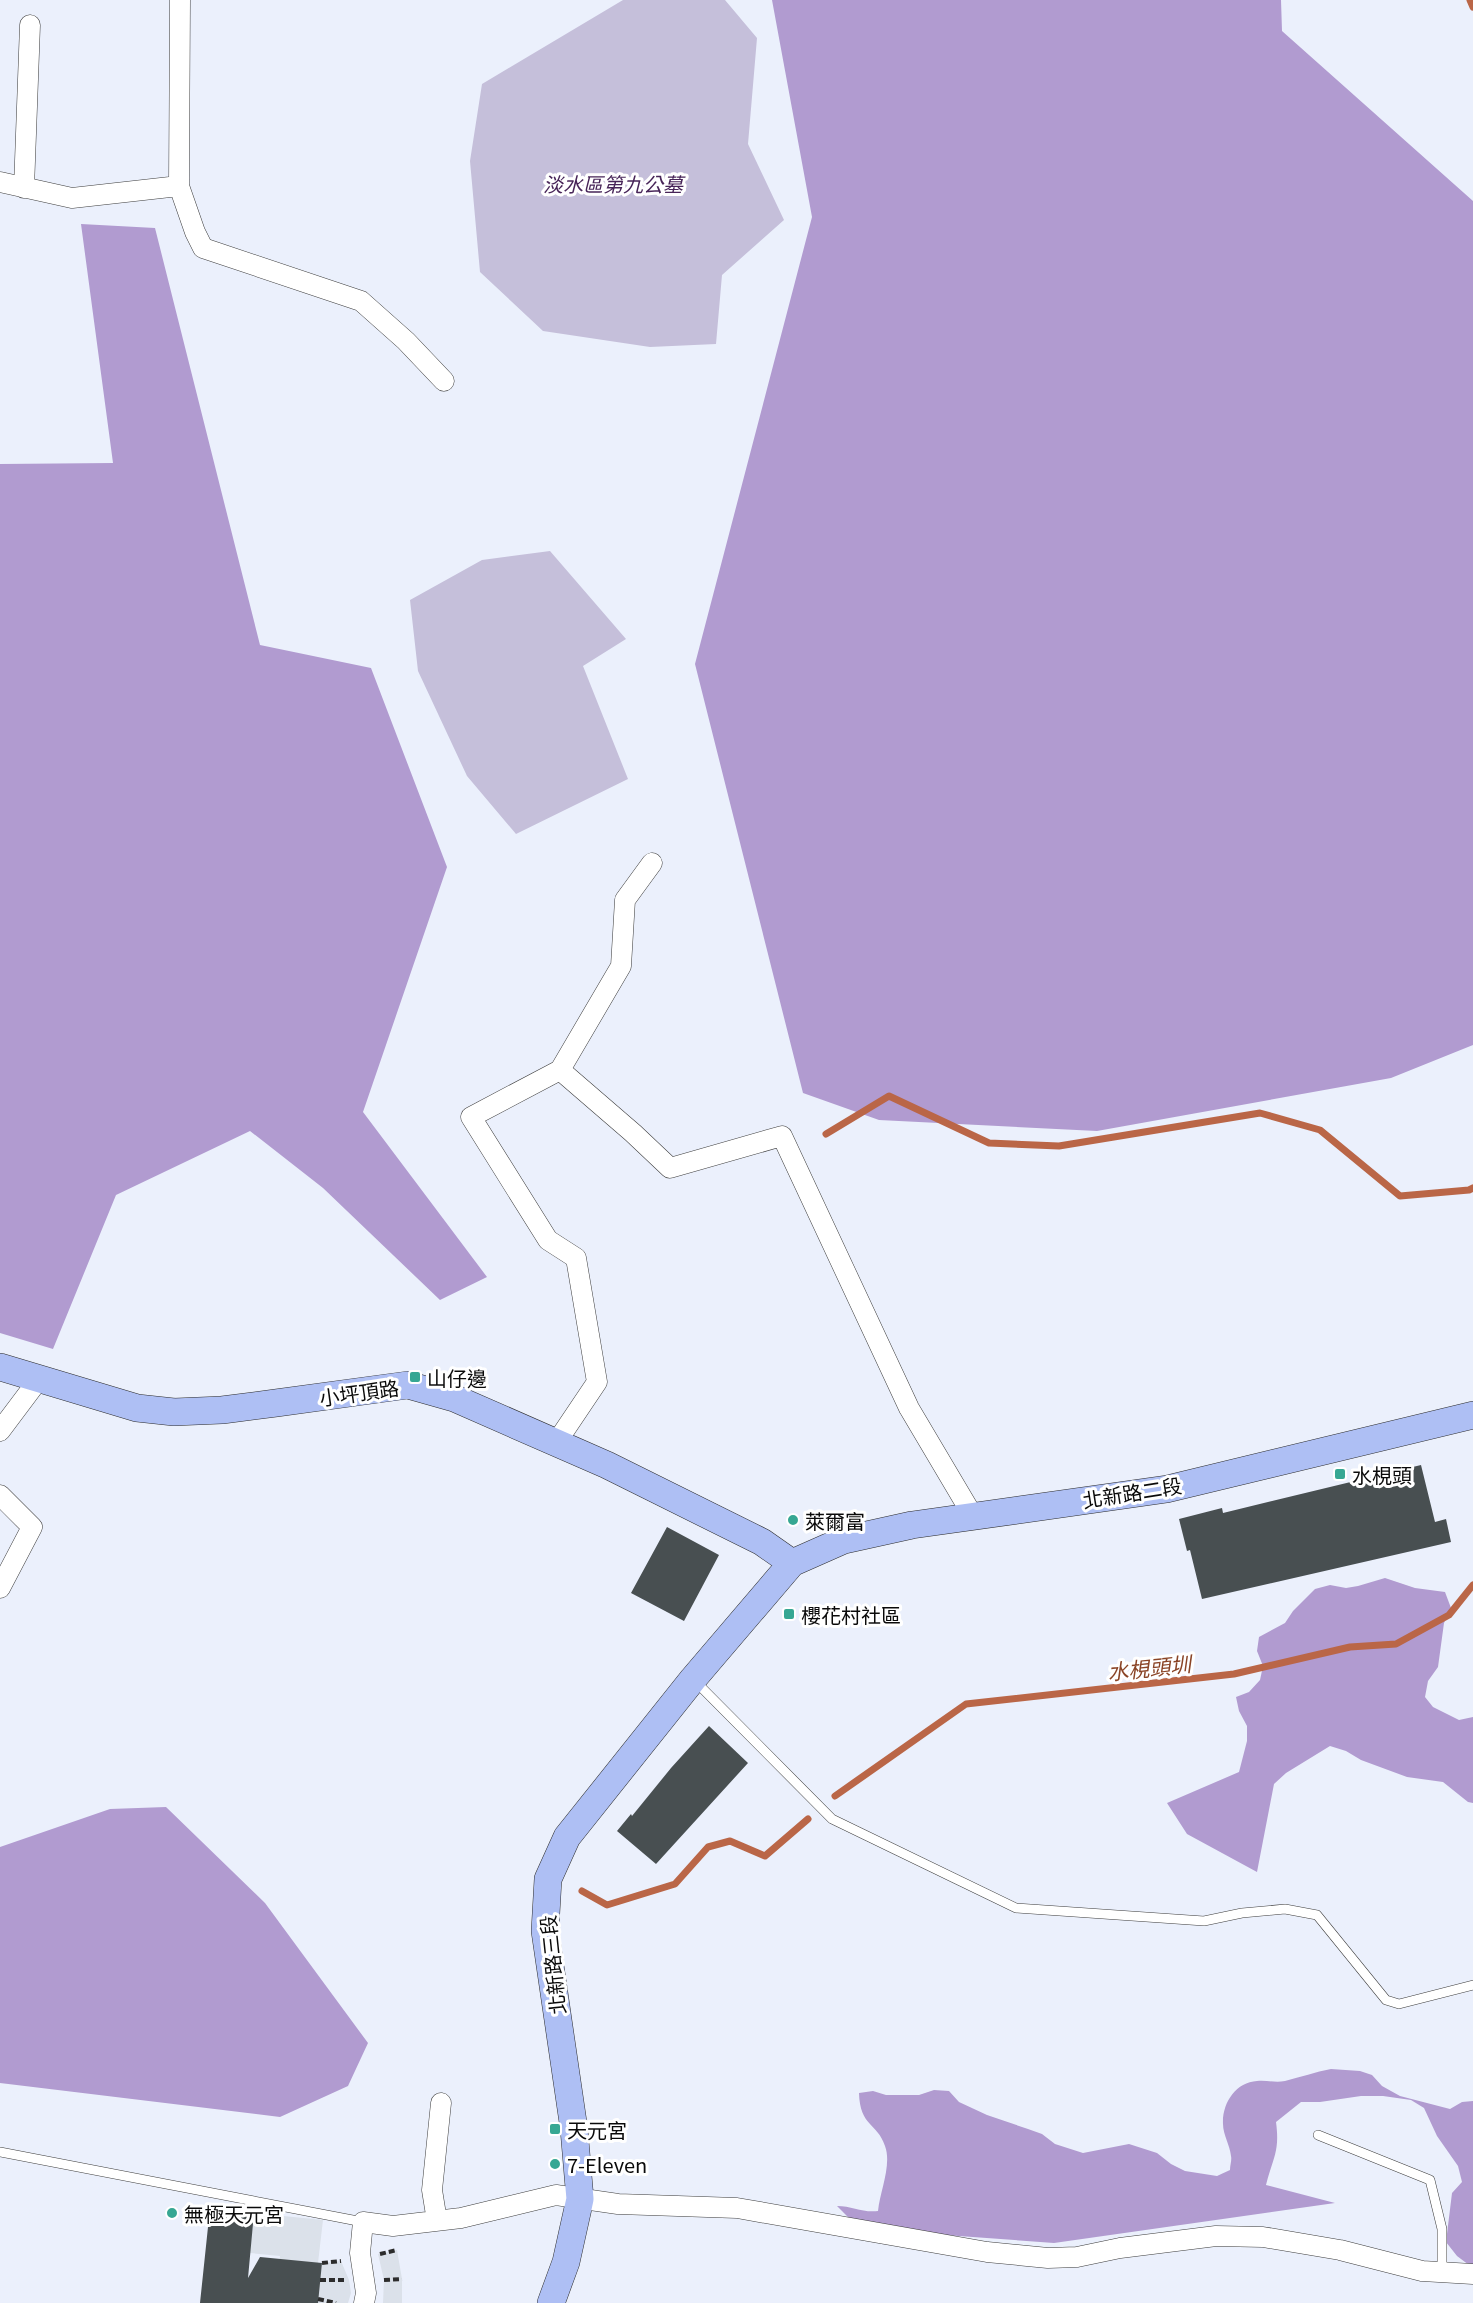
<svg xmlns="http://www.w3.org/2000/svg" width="1473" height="2303" viewBox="0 0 1473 2303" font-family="Georgia,'Noto Sans TC',serif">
<rect width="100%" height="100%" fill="#ebf0fc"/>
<!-- forest -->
<path fill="#b19bd0" d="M772 0H1281L1282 31 1473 201V1045L1391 1078 1097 1131 879 1120 803 1093 695 664 812 217Z
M81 224 155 228 260 645 371 668 447 867 363 1112 487 1277 440 1300 323 1188 250 1131 116 1195 53 1349 0 1333V464L113 463Z
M1385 1578 1415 1588 1445 1592 1451 1608 1444 1623 1438 1667 1428 1681 1425 1697 1433 1707 1459 1720 1473 1717V1803L1468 1802 1443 1782 1407 1777 1361 1760 1346 1751 1330 1746 1286 1773 1274 1784 1257 1872 1187 1834 1167 1803 1239 1772 1247 1741V1726L1239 1711 1236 1697 1249 1692 1260 1680 1263 1666 1257 1651 1259 1637 1285 1623 1293 1611 1315 1589 1330 1585 1346 1588 1358 1586Z
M166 1807 265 1903 368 2043 348 2086 280 2117 0 2083V1847L110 1809Z
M1331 2069 1360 2071 1372 2075 1382 2086 1400 2096 1450 2109 1462 2102 1473 2101V2268L1457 2256 1446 2242 1452 2193 1462 2182 1458 2166 1437 2136 1424 2108 1411 2100 1383 2096H1361L1320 2102H1301L1276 2122C1280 2152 1273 2157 1266 2185L1335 2203 1054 2243 917 2233 849 2218 837 2206C852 2206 863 2213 878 2211 880 2191 892 2165 885 2146 877 2122 860 2127 859 2093L873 2091 886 2095H919L934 2090 949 2091 959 2102 987 2115 1028 2129 1042 2134 1055 2144 1083 2153 1129 2144 1157 2153 1171 2164 1185 2171 1217 2176 1230 2170C1230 2165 1232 2160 1231 2156 1230 2145 1223 2135 1223 2124 1222 2103 1236 2082 1257 2081 1267 2080 1275 2083 1285 2081 1301 2077 1315 2072 1331 2069Z"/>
<!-- cemetery -->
<path fill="#c5bfda" d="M623 0H725L757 38 748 144 784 220 722 275 716 344 650 347 543 331 480 272 470 161 482 84Z
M550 551 626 639 583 666 628 779 516 834 467 776 418 671 410 600 482 560Z"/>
<!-- plaza -->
<path fill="#dbe1ea" d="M254 2213 323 2220 318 2263 275 2303 280 2256 250 2253Z
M397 2250 402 2279V2303H383L384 2280 378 2254Z
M341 2261 349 2280 351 2293 348 2303H317L322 2263Z"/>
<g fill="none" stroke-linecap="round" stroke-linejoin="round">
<!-- stream -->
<path stroke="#ba6647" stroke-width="7" d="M1470 0 1473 7
M826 1134 889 1096 989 1143 1059 1146 1260 1113 1320 1130 1400 1196 1469 1190 1473 1188
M835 1796 966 1704 1234 1674 1350 1647 1396 1644 1449 1615 1473 1585
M582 1891 607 1905 675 1884 708 1847 730 1841 765 1856 808 1819"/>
</g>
<!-- building -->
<path fill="#484f51" d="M1421 1465 1435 1522 1446 1519 1451 1542 1202 1599 1190 1550 1187 1551 1179 1519 1222 1508 1223 1513Z
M667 1527 719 1555 684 1621 631 1593Z
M709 1726 748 1763 656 1864 617 1831 631 1814 632 1816 671 1768Z
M210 2208 254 2213 248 2278 260 2257 322 2263 318 2303H200Z"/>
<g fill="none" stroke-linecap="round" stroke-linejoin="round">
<!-- lane casing -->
<g stroke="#3d3d3d" stroke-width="10">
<path id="lane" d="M695 1681 832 1819 1016 1908 1204 1921 1242 1913 1285 1909 1317 1915 1386 2000 1399 2004 1473 1985
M1318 2135 1430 2180 1442 2229V2272
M0 2152 363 2222"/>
</g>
<!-- street casing -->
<g stroke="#3d3d3d" stroke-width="21">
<path id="street" d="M0 182 72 198 179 186 195 232 203 248 361 301 406 341 444 381
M179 186 180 0
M24 188 30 25
M560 1070 633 1133 670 1168 782 1136 909 1408 973 1516
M0 1431 39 1379
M556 1443 597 1382 576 1258 548 1240 471 1117 560 1070 621 966 625 900 652 863
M0 1495 32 1527 0 1588
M437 2221 432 2190 441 2103
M364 2303 366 2293 360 2253 363 2222 393 2226 461 2218 556 2195 618 2204 737 2208 987 2252 1048 2258 1077 2257 1120 2248 1216 2236 1263 2237 1340 2250 1422 2271 1473 2274"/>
</g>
<!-- secondary casing -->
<g stroke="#2c2c2c" stroke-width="28">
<path id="secondary" d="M0 1367 137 1408 174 1412 222 1410 276 1403 408 1385 454 1398 607 1465 762 1542 792 1563
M551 2303 566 2262 580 2199 574 2129 545 1931 548 1879 567 1837 693 1679 792 1563 844 1540 912 1525 1167 1489 1473 1415"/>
</g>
<!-- path -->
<path stroke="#2c2c2c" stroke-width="4" stroke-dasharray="6 3" stroke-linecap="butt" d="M380 2254 397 2250
M322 2263 341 2261
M320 2280H345
M384 2280 402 2279
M318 2299 336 2303"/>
<!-- lane -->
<use href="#lane" stroke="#fff" stroke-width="9"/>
<!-- street -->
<use href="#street" stroke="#fff" stroke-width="20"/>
<!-- secondary -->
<use href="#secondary" stroke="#aebff4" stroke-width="27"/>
</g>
<!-- markers -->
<g fill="#36a793" stroke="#fff" stroke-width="2">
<rect x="409" y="1371" width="12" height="12" rx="3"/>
<rect x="1334" y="1468" width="12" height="12" rx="3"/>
<circle cx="793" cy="1520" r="6"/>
<rect x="783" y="1608" width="12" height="12" rx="3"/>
<rect x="549" y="2123" width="12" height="12" rx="3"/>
<circle cx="555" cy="2164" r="6"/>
<circle cx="172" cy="2213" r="6"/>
</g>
<g text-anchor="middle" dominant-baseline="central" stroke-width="6" stroke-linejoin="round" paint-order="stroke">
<!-- park labels -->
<g font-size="20" font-style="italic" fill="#472458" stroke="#fff">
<text x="613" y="183">淡水區第九公墓</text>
</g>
<!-- poi labels -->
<g font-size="20" fill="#0a0a0a" stroke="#fff" text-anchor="start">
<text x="427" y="1377">山仔邊</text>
<text x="1352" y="1474">水梘頭</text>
<text x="805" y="1520">萊爾富</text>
<text x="801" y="1614">櫻花村社區</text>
<text x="567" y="2129">天元宮</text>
<text x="567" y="2164">7-Eleven</text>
<text x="184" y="2213">無極天元宮</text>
</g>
<!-- street labels -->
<g font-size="20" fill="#0a0a0a" stroke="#fff">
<text transform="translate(359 1392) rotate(-8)">小坪頂路</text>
<text transform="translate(1132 1492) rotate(-9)">北新路二段</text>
<text transform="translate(552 1965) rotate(-96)">北新路三段</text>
</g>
<!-- water labels -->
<g font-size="21" font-style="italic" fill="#8a4426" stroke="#fff">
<text transform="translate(1149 1667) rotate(-6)">水梘頭圳</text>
</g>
</g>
</svg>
